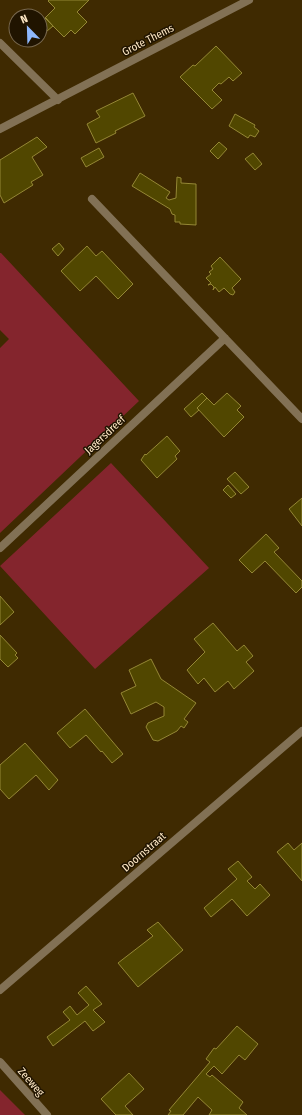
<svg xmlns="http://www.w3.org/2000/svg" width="302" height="1115" viewBox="0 0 302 1115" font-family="'Fira Sans Condensed',sans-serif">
<rect width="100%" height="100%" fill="#3f2a01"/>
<!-- green -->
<path fill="#84252d" d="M0 253H1L139 401 0 533V348L9 339 0 330Z
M111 463 209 568 95 669 0 566Z
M0 1090 25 1115H0Z"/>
<!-- building -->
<path fill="#514700" stroke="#948735" d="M49 0H89L77 12 87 22 75 34 71 30 64 37 45 18 55 8 48 1Z
M46 18 53 26 47 31 40 24Z
M216 46 242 73 233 81 229 77 221 84 219 83 212 90 222 100 212 109 180 77 193 65 195 66Z
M133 93 145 116 115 131 116 133 96 143 87 124 100 117 96 111Z
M235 114 255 125 254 127 259 131 255 137 250 135 248 138 229 126Z
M37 137 47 147 32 157 43 175 31 182 33 185 4 203 0 195V160Z
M219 142 227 149 218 159 210 151Z
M99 148 104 157 86 167 81 158Z
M253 153 262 164 255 170 245 159Z
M140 173 170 192 166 198 169 200 176 198 177 177 181 178V183L196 184V225L180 224V222H175V215L172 214 170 209 132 186Z
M59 243 64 249 58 256 52 249Z
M87 246 96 256 102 251 133 284 118 299 96 276 80 291 61 271Z
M220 257 241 279 232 288 235 292 233 295 230 294 224 288 219 292 215 287 213 290 214 287 211 284 208 285 211 283 206 278 211 274 209 272 213 269 211 266Z
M202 393 207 398 197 408 199 410 191 417 184 409Z
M227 393 241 406 237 410 244 417 224 437 197 408 207 398 214 405Z
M167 436 180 451 175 456 177 459 157 478 141 460 145 454 146 455Z
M235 472 249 487 241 494 227 479Z
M228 485 236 494 231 498 223 490Z
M302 498V526L289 509Z
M266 534 279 548 274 552 302 581V587L296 593 265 561 252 573 239 560Z
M0 596 14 612 0 625Z
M213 623 237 651 244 645 253 656 246 662 254 671 234 689 228 681 215 692 204 678 198 684 187 670 205 652 194 639Z
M0 635 17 653 15 655 18 658 8 667 0 659Z
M151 659 161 679 196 703 184 719 188 722 184 728 181 726 177 731 158 741 153 740 146 727 148 723 164 716V707L156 702 131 714 121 693 136 686 129 670Z
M85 709 123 754 112 763 102 751 101 752 86 735 70 748 57 733Z
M25 743 58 780 49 790 36 775 9 799 0 789V765Z
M288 843 294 850 302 843V881L277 852Z
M238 861 252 877 247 881 255 889 260 884 270 895 247 916 232 899 211 917 204 908 237 879 228 869Z
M158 922 183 950 138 987 118 963 153 936 147 930Z
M86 986 102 1004 93 1010 105 1022 93 1031 85 1021 53 1046 47 1037 70 1020 63 1012 70 1006 77 1015 89 1005 78 993Z
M237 1026 258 1044 245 1060 239 1055 222 1074 214 1066 206 1074 210 1077 212 1075 243 1102 239 1108 247 1115H209L212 1110 198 1097 183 1115H168L171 1111 169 1110 210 1062 206 1059 214 1048 216 1049Z
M129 1073 144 1089 125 1106 133 1115H116L101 1099Z"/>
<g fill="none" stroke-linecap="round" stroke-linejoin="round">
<!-- street -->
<path stroke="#827155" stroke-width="8" d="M0 43 58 100
M0 129 249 0
M92 199 302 419
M0 548 225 338
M0 990 302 731
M0 1062 47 1115"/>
</g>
<g text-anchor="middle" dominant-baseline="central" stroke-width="3" stroke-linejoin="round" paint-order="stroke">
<!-- street labels -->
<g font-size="11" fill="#ffe9c6" stroke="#201400">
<text transform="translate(148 40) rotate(-27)">Grote Thems</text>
<text transform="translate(105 435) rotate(-43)">Jagersdreef</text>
<text transform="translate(144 852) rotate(-41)">Doornstraat</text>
<text transform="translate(31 1082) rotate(49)">Zeeweg</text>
</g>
</g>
<!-- north arrow -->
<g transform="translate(28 28) rotate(337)"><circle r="19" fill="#201400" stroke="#79694f"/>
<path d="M0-3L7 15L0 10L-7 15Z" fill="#8eb8fd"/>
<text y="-6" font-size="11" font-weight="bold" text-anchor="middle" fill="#ffe9c6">N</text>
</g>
</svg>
